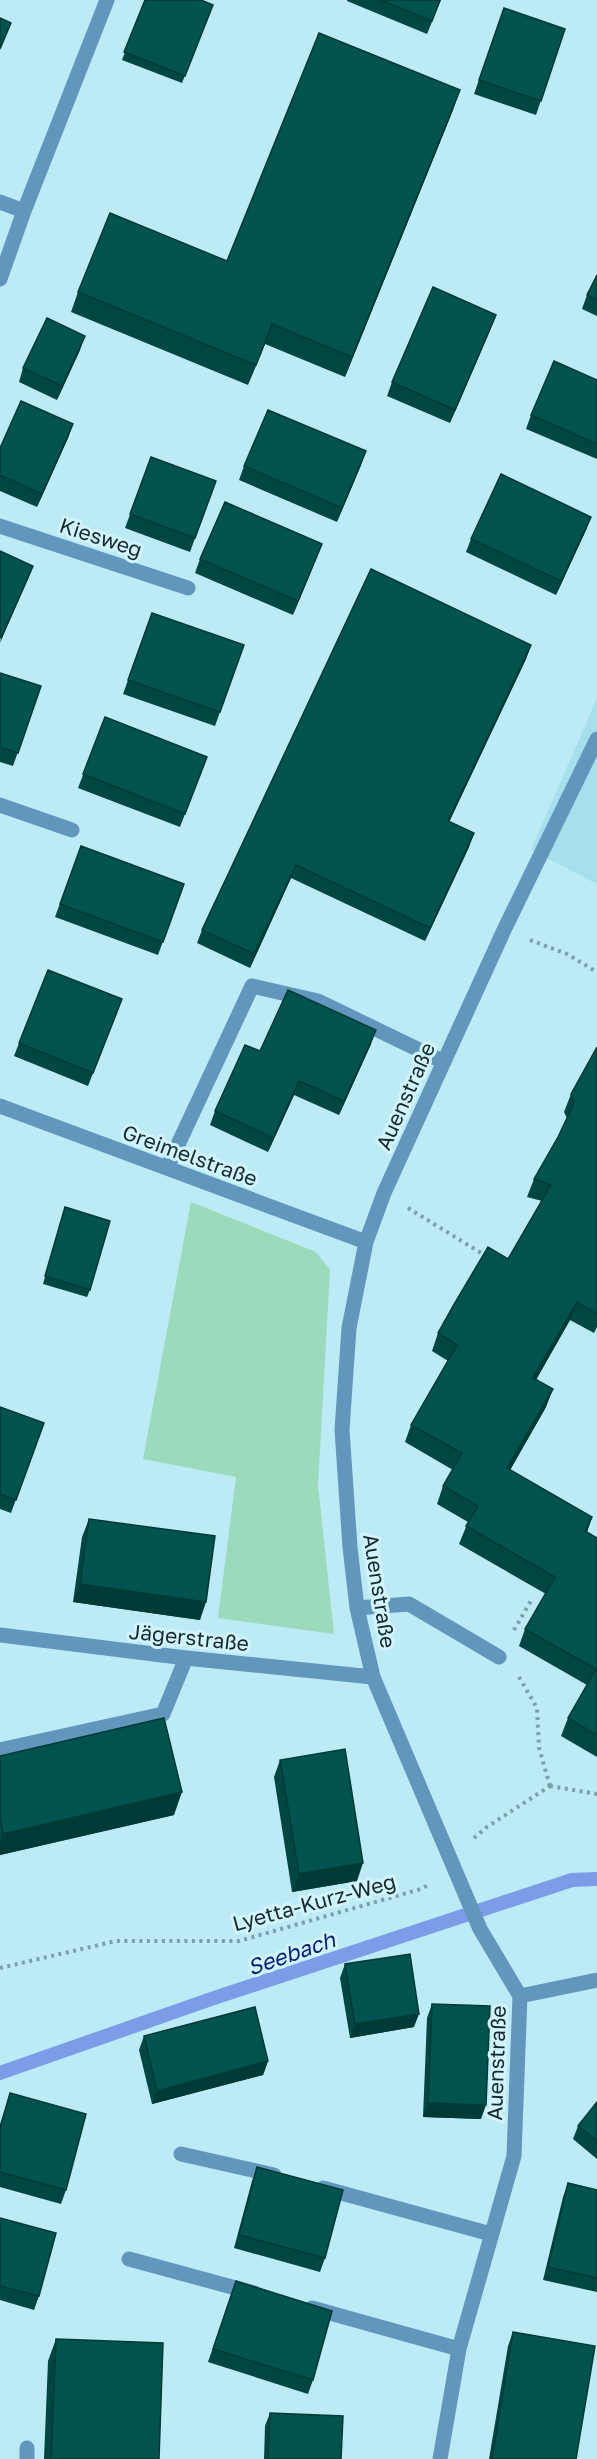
<svg xmlns="http://www.w3.org/2000/svg" width="597" height="2459" viewBox="0 0 597 2459" font-family="'Golos Text',sans-serif">
<rect width="100%" height="100%" fill="#bceaf5"/>
<!-- built -->
<path fill="#a8dfec" d="M597 698V884L531 850Z"/>
<!-- green -->
<path fill="#9bdbbb" d="M191 1202 316 1252 330 1270 318 1485 334 1634 218 1618 236 1477 143 1459Z"/>
<g fill="none" stroke-linecap="round" stroke-linejoin="round">
<!-- stream -->
<path stroke="#7b9de8" stroke-width="14" d="M0 2073 214 1998 572 1880 597 1879"/>
<!-- path -->
<path stroke="#7c9fa8" stroke-width="4" stroke-dasharray="3 4.5" stroke-linecap="butt" d="M530 940 567 954 597 972
M408 1208 486 1256
M514 1630 532 1599
M519 1677 537 1708 539 1748 550 1786
M550 1786 597 1794
M474 1838 487 1827 550 1786
M0 1968 116 1941H239L421 1889 430 1884"/>
<!-- minor -->
<path stroke="#6197bc" stroke-width="15" d="M0 202 24 211
M0 279 24 211 107 0
M0 526 188 588
M0 805 72 830
M0 1106 366 1242
M167 1168 252 986 318 1001 444 1062
M357 1608 409 1604 499 1657
M0 1635 186 1658 373 1677
M0 1750 163 1714 186 1658
M520 1996 597 1980
M181 2154 274 2175
M323 2188 491 2234
M129 2259 254 2293
M312 2308 459 2349
M27 2459V2448
M440 2459 459 2349 514 2156 520 1996 480 1929 373 1677 357 1608 350 1547 342 1430 349 1328 366 1242 384 1193 504 930 597 739"/>
</g>
<!-- wall -->
<path fill="#004743" d="M145 0 213 5 182 83 122 60Z
M347 0H441L427 34 347 1Z
M504 8 565 29 536 115 474 94Z
M453 110 345 377 265 344 248 385 71 312 78 292 227 261Z
M597 275V316L582 309 587 295Z
M491 328 450 423 387 396 392 382Z
M80 350 57 400 19 382 23 368Z
M597 380V459L526 429 531 415Z
M73 424 68 438 37 507 0 491V448Z
M151 457 216 481 190 552 125 528Z
M361 465 337 522 239 480 244 466Z
M591 517 586 530 556 595 466 552 471 539Z
M322 544 293 615 195 573 200 559Z
M152 613 244 645 215 726 123 694Z
M531 645 526 659 449 822 469 847 425 941 291 878 250 968 197 943 202 930Z
M0 673 41 686 13 766 0 762Z
M105 717 207 757 180 827 78 788Z
M81 846 184 884 158 955 55 917Z
M117 1013 88 1086 14 1056 19 1043Z
M371 1044 339 1115 294 1095 268 1152 210 1125 215 1111 260 1051Z
M597 1047V1327L594 1333 570 1320 536 1379 546 1407 510 1470 592 1517 587 1532 597 1538V1757L561 1736 568 1718 587 1685 519 1646 525 1629 546 1594 459 1544 468 1522 437 1504 443 1486 453 1470 405 1442 411 1425 448 1361 432 1351 438 1333 508 1259 542 1201 527 1197 534 1179 558 1137 567 1118 564 1112 571 1094Z
M65 1207 90 1290 87 1297 43 1284Z
M0 1407 44 1423 11 1513 0 1509Z
M89 1519 200 1620 73 1602 82 1537Z
M0 1756 174 1815 0 1855Z
M280 1760 357 1881 292 1892 274 1777Z
M345 1964 414 2027 350 2038 340 1978Z
M432 2004 481 2119 423 2117 427 2018Z
M144 2036 268 2061 263 2075 152 2104 139 2050Z
M10 2093 66 2190 61 2204 0 2187V2124Z
M597 2102V2159L573 2139 578 2126Z
M257 2167 325 2258 320 2272 234 2248 252 2181Z
M568 2183 597 2190V2292L543 2280 563 2197Z
M0 2218 39 2296 34 2310 0 2300Z
M236 2281 313 2380 308 2394 208 2362Z
M513 2332 576 2459H489L508 2346Z
M56 2339 159 2459H44L48 2361Z
M270 2413 341 2459H264L265 2426Z"/>
<!-- shaded-wall -->
<path fill="#003a37" d="M460 90 453 110 345 377 352 357Z
M496 315 491 328 450 423 455 410Z
M272 324 265 344 248 385 256 365Z
M85 336 80 350 57 400 62 386Z
M73 424 68 438 37 507 42 494Z
M366 451 361 465 337 522 342 508Z
M591 517 586 530 556 595 561 581Z
M322 544 317 557 293 615 298 601Z
M33 566 28 579 0 643 1 638Z
M531 645 526 659 443 835 448 821Z
M474 833 469 847 425 941 430 928Z
M296 865 291 878 250 968 254 954Z
M376 1030 371 1044 339 1115 344 1101Z
M299 1081 294 1095 268 1152 273 1138Z
M577 1302 570 1320 527 1396 533 1378Z
M553 1389 546 1407 501 1486 507 1468Z
M592 1517 586 1535 585 1531Z
M80 1584 206 1602 200 1620 73 1602Z
M182 1792 174 1815 0 1855V1843L3 1834Z
M363 1863 357 1881 292 1892 299 1874Z
M419 2014 414 2027 350 2038 355 2024Z
M268 2061 263 2075 152 2104 157 2091Z
M428 2103 486 2105 481 2119 423 2117Z"/>
<!-- building -->
<path fill="#00534e" stroke="#003a37" stroke-width="1.5" d="M145 0H201L213 5 185 76 124 52Z
M381 0H440L432 21Z
M504 8 565 29 541 101 479 80Z
M0 18 11 23 0 49Z
M319 33 460 90 352 357 272 324 256 365 78 292 110 213 227 261Z
M597 275V300L587 295Z
M433 287 496 315 455 410 392 382Z
M47 318 85 336 62 386 23 368Z
M554 361 597 380V444L531 415Z
M21 401 73 424 42 494 0 475V448Z
M268 410 366 451 342 508 244 466Z
M151 457 216 481 195 538 130 514Z
M501 474 591 517 561 581 471 539Z
M225 502 322 544 298 601 200 559Z
M0 551 33 566 1 638 0 637Z
M371 569 531 645 448 821 474 833 430 928 296 865 254 954 202 930Z
M152 613 244 645 220 712 128 680Z
M0 673 41 686 18 753 0 747Z
M105 717 207 757 185 814 83 774Z
M81 846 184 884 163 942 60 904Z
M48 970 122 999 93 1073 19 1043Z
M288 990 376 1030 344 1101 299 1081 273 1138 215 1111 245 1045 260 1051Z
M597 1047V1314L577 1302 533 1378 553 1389 507 1468 592 1517 585 1531 597 1538V1735L568 1718 596 1669 525 1629 555 1577 466 1526 478 1506 443 1486 462 1453 411 1425 457 1345 438 1333 453 1306 488 1247 508 1259 551 1185 534 1179 558 1137 574 1103 571 1094Z
M65 1207 110 1221 90 1290 45 1276Z
M0 1407 44 1423 16 1500 0 1494Z
M89 1519 215 1536 206 1602 80 1584Z
M164 1718 182 1792 3 1834 0 1818V1756Z
M345 1749 363 1863 299 1874 280 1760Z
M410 1954 419 2014 355 2024 345 1964Z
M432 2004 490 2006 486 2105 428 2103Z
M255 2007 268 2061 157 2091 144 2036Z
M10 2093 86 2114 66 2190 0 2172V2129Z
M597 2102V2141L578 2126Z
M257 2167 343 2190 325 2258 239 2235Z
M568 2183 597 2190V2278L548 2267Z
M0 2218 56 2233 39 2296 0 2286Z
M236 2281 332 2311 313 2380 213 2349Z
M513 2332 595 2346 576 2459H492Z
M56 2339 163 2343 159 2459H51Z
M270 2413 343 2416 341 2459H268Z"/>
<g text-anchor="middle" dominant-baseline="central" stroke-width="6" stroke-linejoin="round" paint-order="stroke">
<!-- street labels -->
<g font-size="21" fill="#182a2e" stroke="#d1f5fe">
<text transform="translate(101 537) rotate(18)">Kiesweg</text>
<text transform="translate(405 1096) rotate(-66)">Auenstraße</text>
<text transform="translate(190 1155) rotate(20)">Greimelstraße</text>
<text transform="translate(380 1591) rotate(81)">Auenstraße</text>
<text transform="translate(189 1637) rotate(6)">Jägerstraße</text>
<text transform="translate(314 1902) rotate(-15)">Lyetta-Kurz-Weg</text>
<text transform="translate(496 2063) rotate(-88)">Auenstraße</text>
</g>
<!-- water labels -->
<g font-size="22" font-style="italic" fill="#071f74" stroke="#d1f5fe">
<text transform="translate(291 1953) rotate(-19)">Seebach</text>
</g>
</g>
</svg>
